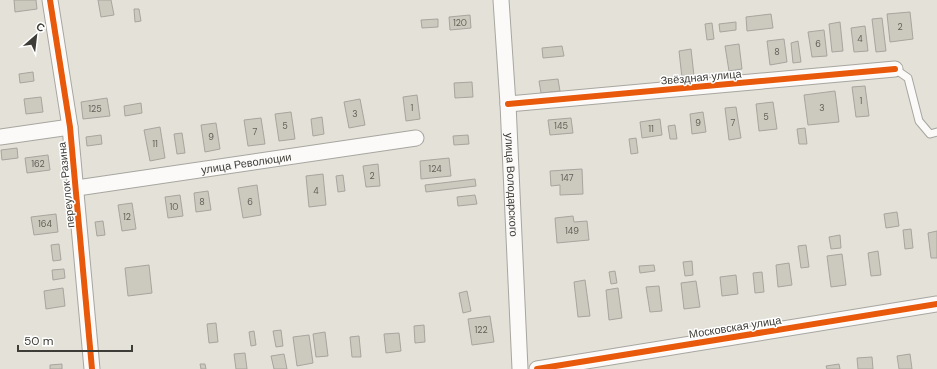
<svg xmlns="http://www.w3.org/2000/svg" width="937" height="369" viewBox="0 0 937 369" font-family="'DM Sans',sans-serif">
<rect width="100%" height="100%" fill="#e3e1d8"/>
<!-- building -->
<path fill="#cccabe" stroke="#a7a59e" d="M14 0H36L37 9 15 12Z
M98 0H111L114 15 101 17Z
M134 9H139L141 21 135 22Z
M910 12 913 39 890 42 887 14Z
M771 14 773 28 747 31 746 17Z
M470 15 471 28 450 30 449 17Z
M882 18 886 51 876 52 872 19Z
M438 19V27L422 28 421 20Z
M736 22V30L720 32 719 24Z
M840 22 843 51 832 52 829 24Z
M712 23 714 39 707 40 705 24Z
M865 26 868 51 854 52 851 28Z
M824 30 827 56 812 57 808 32Z
M784 39 787 62 770 65 767 41Z
M798 41 801 62 793 63 791 43Z
M739 44 742 69 729 71 725 46Z
M562 46 564 56 543 58 542 48Z
M691 49 694 76 682 78 679 51Z
M33 72 34 81 20 83 19 74Z
M558 79 560 91 541 93 539 81Z
M472 82 473 97 455 98 454 83Z
M865 86 869 116 856 117 852 87Z
M835 91 839 122 808 125 804 95Z
M417 95 420 119 406 121 403 97Z
M41 97 43 112 26 114 24 99Z
M107 98 110 116 83 119 81 102Z
M360 99 365 125 349 128 344 102Z
M773 102 777 129 759 131 756 104Z
M141 103 142 113 125 116 124 106Z
M736 107 741 138 729 140 725 108Z
M291 112 295 139 279 141 275 114Z
M703 112 706 132 692 134 690 114Z
M322 117 324 134 313 136 311 119Z
M261 118 265 144 248 146 244 120Z
M571 118 573 133 550 135 548 120Z
M660 119 662 135 642 138 640 122Z
M216 123 220 149 205 152 201 125Z
M675 125 677 139H670L668 126Z
M160 127 165 158 150 161 144 130Z
M805 128 807 144H799L797 129Z
M182 133 185 153 177 154 174 134Z
M101 135 102 144 87 146 86 137Z
M468 135 469 144 454 145 453 136Z
M636 138 638 153 631 154 629 139Z
M17 148 18 158 2 160 1 150Z
M48 155 50 170 27 173 25 158Z
M449 158 451 176 421 179 420 161Z
M378 164 380 186 366 187 363 166Z
M582 169 583 194 560 195V185L551 186 550 171Z
M323 174 326 205 309 207 306 176Z
M343 175 345 191 338 192 336 176Z
M475 179 476 186 426 192 425 185Z
M257 185 261 215 243 218 238 188Z
M208 191 211 210 196 212 194 193Z
M180 195 183 216 168 218 165 197Z
M475 195 477 204 458 206 457 197Z
M132 203 136 229 122 231 118 205Z
M897 212 899 226 886 228 884 214Z
M56 214 58 232 34 235 31 217Z
M573 216 574 222 587 221 589 240 557 243 555 218Z
M103 221 105 235 97 236 95 222Z
M911 229 913 248 905 249 903 230Z
M937 231V258H931L928 233Z
M840 235 841 248 831 249 829 237Z
M59 244 61 260 53 261 51 245Z
M806 245 809 267 801 268 798 246Z
M878 251 881 275 871 276 868 253Z
M842 254 846 285 831 287 827 256Z
M692 261 693 275 685 276 683 262Z
M789 263 792 285 778 287 776 265Z
M149 265 152 293 128 296 125 268Z
M654 265 655 271 640 273 639 266Z
M64 269 65 278 53 280 52 270Z
M615 271 617 283 611 284 609 272Z
M762 272 764 292 755 293 753 273Z
M736 275 738 294 722 296 720 277Z
M585 280 590 316 578 317 574 282Z
M696 281 700 307 684 309 681 283Z
M659 286 662 311 650 312 646 287Z
M63 288 65 306 46 309 44 291Z
M618 288 622 318 609 320 606 290Z
M467 291 471 311 463 313 459 293Z
M490 316 494 342 472 345 468 319Z
M216 323 218 342 209 343 207 324Z
M424 325 425 342 415 343 414 326Z
M281 330 283 346 276 347 273 331Z
M254 331 256 345 251 346 249 332Z
M325 332 328 356 316 357 313 334Z
M399 333 401 351 386 353 384 334Z
M309 335 313 363 297 366 293 337Z
M359 336 361 357H352L350 337Z
M245 353 247 369H236L234 354Z
M284 354 287 369H274L271 356Z
M910 354 912 369H899L897 356Z
M872 357 873 369H858L857 358Z
M62 364V369H50V365Z
M200 364H205L206 369H201Z
M839 364 840 369H827L826 366Z"/>
<g fill="none" stroke-linecap="round" stroke-linejoin="round">
<!-- lane casing -->
<g stroke="#a7a69f" stroke-width="9">
<path id="lane" d="M895 69 908 78 919 121 930 134 937 132"/>
</g>
<!-- street casing -->
<g stroke="#a7a69f" stroke-width="17">
<g id="street">
<path d="M50 0 70 127 92 369"/>
<path id="s1" d="M501 0 508 104 520 369"/>
<path d="M508 104 895 69"/>
<path d="M0 137 70 127"/>
<path id="s2" d="M77 188 416 138"/>
<path d="M537 369 937 304"/>
</g>
</g>
<!-- lane -->
<use href="#lane" stroke="#fbfaf9" stroke-width="7"/>
<!-- street -->
<use href="#street" stroke="#fbfaf9" stroke-width="15"/>
<!-- cycleway casing -->
<g stroke="#fff" stroke-width="8">
<path id="cycleway" d="M50 0 70 127 92 369
M508 104 895 69
M537 369 937 304"/>
</g>
<!-- cycleway -->
<use href="#cycleway" stroke="#e8590c" stroke-width="6"/>
</g>
<g text-anchor="middle" dominant-baseline="central" stroke-width="3" stroke-linejoin="round" paint-order="stroke">
<!-- number labels -->
<g font-size="9" fill="#626059">
<text x="460" y="23">120</text>
<text x="900" y="27">2</text>
<text x="860" y="39">4</text>
<text x="818" y="44">6</text>
<text x="777" y="52">8</text>
<text x="861" y="101">1</text>
<text x="412" y="108">1</text>
<text x="822" y="108">3</text>
<text x="95" y="109">125</text>
<text x="355" y="114">3</text>
<text x="766" y="117">5</text>
<text x="698" y="123">9</text>
<text x="733" y="123">7</text>
<text x="285" y="126">5</text>
<text x="561" y="126">145</text>
<text x="651" y="129">11</text>
<text x="255" y="132">7</text>
<text x="211" y="137">9</text>
<text x="155" y="144">11</text>
<text x="38" y="164">162</text>
<text x="435" y="169">124</text>
<text x="372" y="176">2</text>
<text x="567" y="178">147</text>
<text x="316" y="191">4</text>
<text x="202" y="202">8</text>
<text x="250" y="202">6</text>
<text x="174" y="207">10</text>
<text x="127" y="217">12</text>
<text x="45" y="224">164</text>
<text x="572" y="231">149</text>
<text x="481" y="330">122</text>
</g>
<!-- street labels -->
<g font-size="11" fill="#3e3c36" stroke="#fff">
<text transform="translate(701 77) rotate(-5)">Звёздная улица</text>
<text stroke="none"><textPath href="#s2" startOffset="171">улица Революции</textPath></text>
<text stroke="none"><textPath href="#s1" startOffset="185">улица Володарского</textPath></text>
<text transform="translate(66 185) rotate(-96)">переулок Разина</text>
<text transform="translate(735 327) rotate(-9)">Московская улица</text>
</g>
</g>
<!-- north arrow -->
<g transform="translate(36 36) rotate(28)" stroke="#ffffff" stroke-width="3" paint-order="stroke">
<path d="M0-3L7 15L0 10L-7 15Z" fill="#3e3c36"/>
<text y="-6" font-size="11" font-weight="bold" text-anchor="middle" fill="#3e3c36">С</text>
</g>
<!-- scale -->
<path d="M18 345v6h114v-6" fill="none" stroke="#3e3c36" stroke-width="2"/>
<text x="24" y="345" font-size="12" fill="#3e3c36" stroke="#ffffff" stroke-width="3" paint-order="stroke">50 m</text>
</svg>
